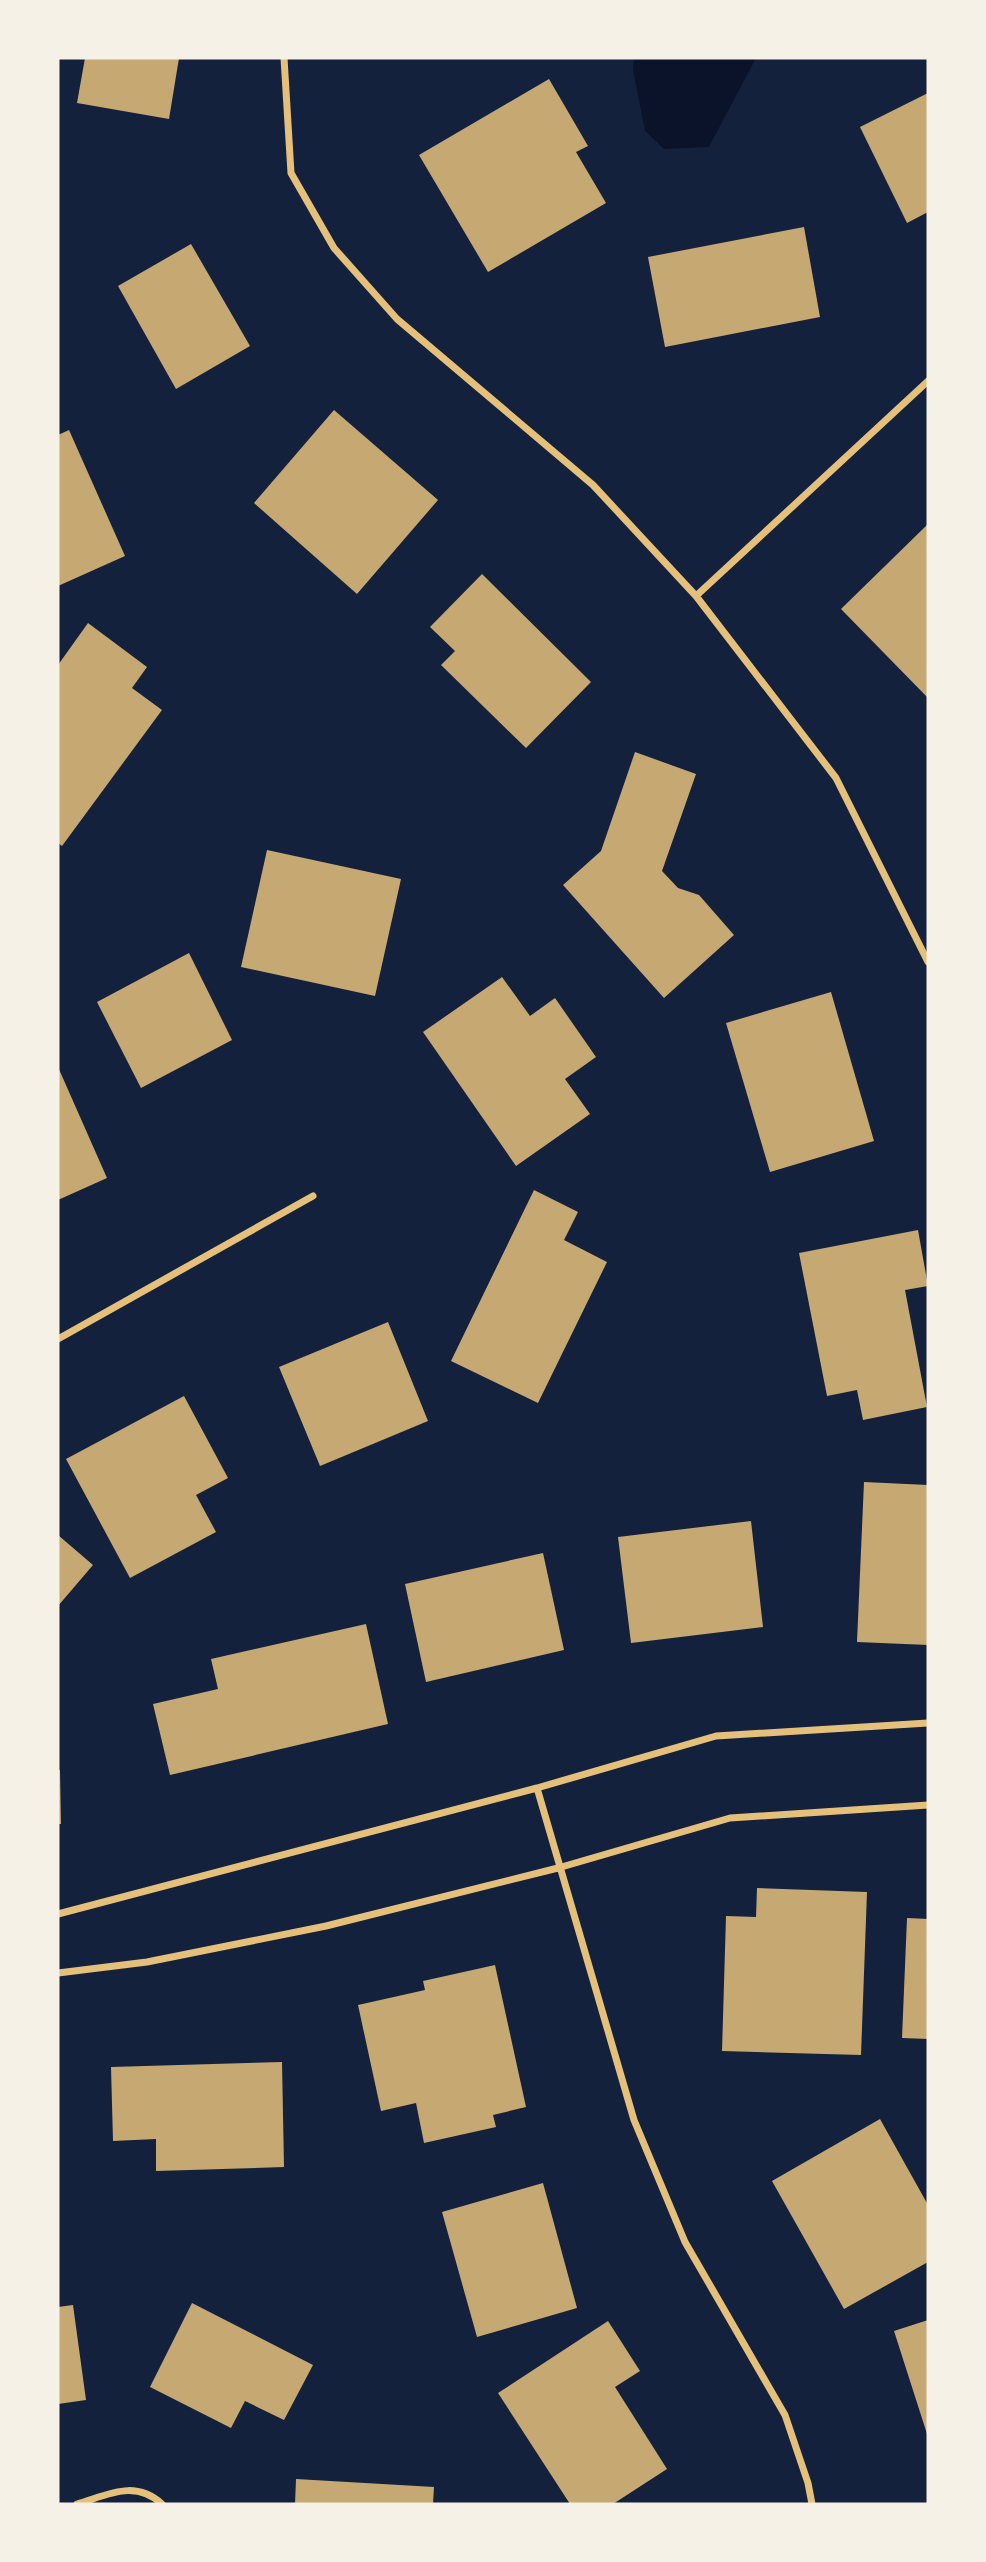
<svg xmlns="http://www.w3.org/2000/svg" width="986" height="2562" viewBox="0 0 986 2562" font-family="'Golos Text',sans-serif">
<rect width="100%" height="100%" fill="#14213d"/>
<!-- water -->
<path fill="#0b132b" d="M634 58H756L709 147 664 149 645 131 633 70Z"/>
<!-- building -->
<path fill="#c6a872" d="M85 58H179L169 119 77 103Z
M549 79 588 146 576 152 606 203 488 272 419 155Z
M928 93V212L907 223 860 127Z
M804 227 820 317 665 347 648 257Z
M191 244 250 346 176 389 118 286Z
M334 410 438 500 357 594 254 503Z
M69 430 125 556 58 586V435Z
M928 524V698L841 609Z
M482 574 591 682 526 748 441 665 455 651 430 627Z
M88 623 147 667 132 688 162 710 62 846 58 843V665Z
M635 752 696 774 662 871 678 888 699 895 734 935 664 998 563 885 601 851Z
M267 850 401 879 375 996 241 967Z
M189 953 232 1040 141 1088 97 1002Z
M502 977 530 1016 555 998 596 1057 565 1079 590 1114 516 1166 423 1032Z
M831 992 874 1141 770 1172 726 1023Z
M58 1067 107 1178 58 1200Z
M534 1190 578 1212 564 1240 607 1262 538 1403 451 1361Z
M918 1230 928 1286 905 1290 927 1407 863 1420 857 1390 827 1396 799 1253Z
M388 1322 428 1421 320 1466 279 1367Z
M184 1396 228 1478 196 1495 216 1532 130 1578 66 1459Z
M864 1482 928 1485V1645L857 1642Z
M751 1521 763 1627 631 1643 618 1537Z
M58 1535 93 1565 58 1606Z
M543 1553 564 1650 426 1682 405 1584Z
M366 1624 388 1724 170 1775 153 1704 218 1689 211 1659Z
M58 1770H60L61 1824H58Z
M757 1888 867 1892 861 2055 722 2051 726 1916 756 1917Z
M907 1918 928 1919V2039L902 2038Z
M495 1965 526 2107 493 2115 496 2127 424 2143 416 2103 381 2111 358 2005 425 1990 423 1981Z
M282 2062 284 2167 156 2171V2139L113 2141 111 2067Z
M880 2119 928 2205V2262L844 2309 772 2181Z
M543 2183 577 2308 477 2337 442 2212Z
M192 2303 313 2365 284 2420 245 2401 231 2428 150 2387Z
M73 2305 86 2400 58 2404V2307Z
M928 2320V2437L894 2331Z
M608 2321 640 2371 615 2387 667 2469 613 2504H570L498 2393Z
M296 2479 434 2487 433 2504H295Z"/>
<g fill="none" stroke-linecap="round" stroke-linejoin="round">
<!-- minor -->
<path stroke="#e5c07b" stroke-width="7" d="M284 58 291 173 334 248 397 319 593 485 696 596 836 778 928 962
M696 596 928 381
M58 1339 313 1196
M537 1788 634 2120 685 2242 785 2415 808 2483 812 2504
M58 1914 537 1788 716 1736 928 1723
M58 1973 147 1962 326 1926 558 1868 730 1818 928 1805
M77 2504C108 2495 134 2479 162 2504"/>
</g>
<!-- border -->
<rect width="986" height="2562" fill="none" stroke="#f6f1e7" stroke-width="119"/>
</svg>
